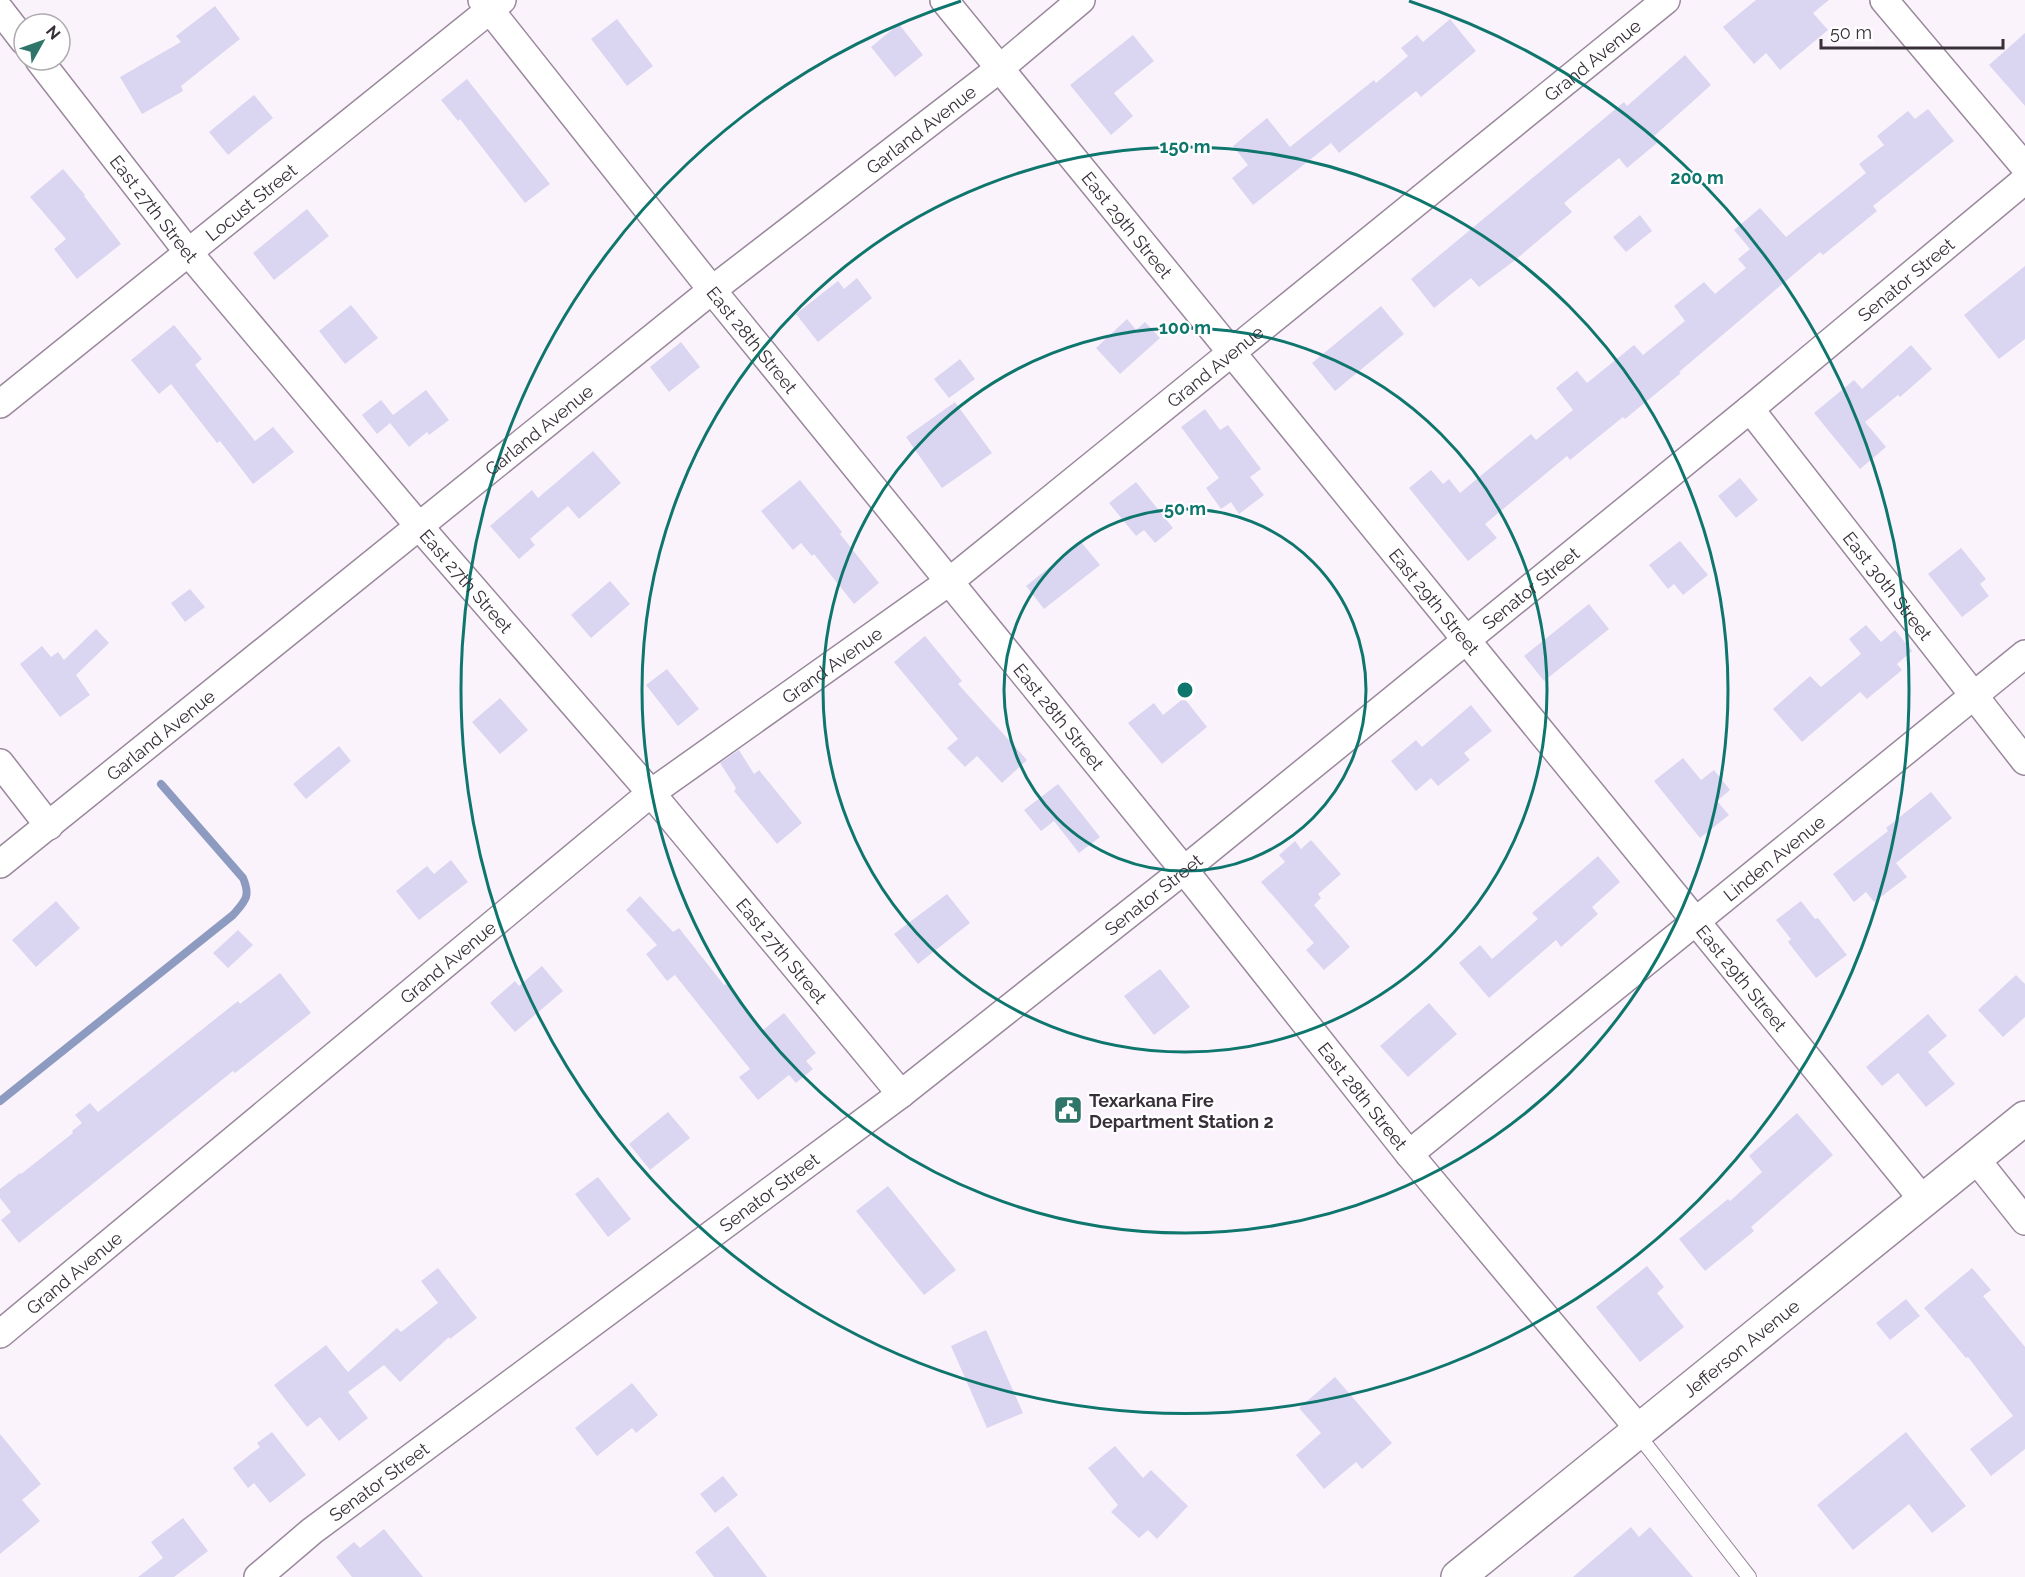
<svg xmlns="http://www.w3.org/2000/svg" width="2025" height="1577" viewBox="0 0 2025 1577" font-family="Raleway,sans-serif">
<rect width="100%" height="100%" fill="#fbf3fc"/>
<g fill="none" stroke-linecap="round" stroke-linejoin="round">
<!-- stream -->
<path stroke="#8d9bc1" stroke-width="8" d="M0 1101 233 915C245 901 251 897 243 878L161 784"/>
</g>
<!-- building -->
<path fill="#dad5f0" d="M1756 0H1829L1813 13 1828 30 1780 70 1766 53 1754 64 1723 27Z
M215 6 240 39 181 86 183 91 142 114 120 77 181 42 176 36Z
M617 19 653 66 627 86 591 39Z
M1450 19 1476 51 1421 97 1416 91 1339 153 1331 143 1253 205 1232 178 1248 165 1233 146 1267 118 1290 147 1374 80 1376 83 1408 56 1401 48 1417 35 1423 42Z
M899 24 923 55 895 77 871 47Z
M2025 33V106L1989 65Z
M1133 35 1154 61 1114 93 1133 116 1111 135 1070 85Z
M1685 55 1711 85 1653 137 1657 143 1627 168 1619 158 1564 203 1572 212 1514 261 1479 287 1471 278 1434 308 1411 279 1624 102 1627 106Z
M467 79 550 184 525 203 460 119 458 121 441 100Z
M254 95 273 118 228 155 209 132Z
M1928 109 1954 141 1873 206 1877 211 1823 255 1820 252 1679 372 1681 373 1625 419 1623 417 1570 460 1567 456 1485 524 1497 538 1468 561 1409 488 1431 470 1443 484 1449 479 1460 493 1531 434 1536 440 1573 410 1556 388 1577 371 1587 383 1634 345 1643 355 1685 321 1674 306 1704 282 1715 294 1746 268 1738 259 1750 249 1734 230 1760 208 1786 237 1866 173 1859 164 1884 145 1877 136 1908 111 1915 119Z
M63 169 85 195 84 196 121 244 77 279 54 249 66 239 30 197Z
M307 209 329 236 274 280 253 253Z
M1640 215 1652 231 1626 252 1613 237Z
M2025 266V339L1999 359 1964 315Z
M857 278 872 298 818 342 796 314 838 281 844 289Z
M351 305 378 338 345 364 319 331Z
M1381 306 1404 334 1335 391 1312 363Z
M1127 319 1136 330 1145 322 1160 338 1120 374 1096 348Z
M174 325 202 359 195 365 255 441 273 427 294 452 253 484 220 441 217 443 171 384 159 394 131 360Z
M681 342 700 367 669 392 650 367Z
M1911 345 1932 369 1900 397 1898 395 1865 422 1886 447 1860 469 1814 413 1854 380 1862 389Z
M960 359 975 379 949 398 934 379Z
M426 390 449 420 429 435 427 432 409 447 390 423 377 434 362 415 381 400 393 415Z
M955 402 992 453 942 488 906 437Z
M1205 409 1220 430 1228 425 1261 469 1250 477 1264 495 1239 514 1231 502 1221 509 1206 488 1219 478 1181 427Z
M593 451 621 483 579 519 568 506 530 539 535 545 519 559 490 526 532 490 538 498Z
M1740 478 1758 500 1736 518 1718 496Z
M800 480 842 532 840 534 879 583 854 604 814 554 812 556 801 543 793 550 761 511Z
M1136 482 1173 528 1155 543 1144 530 1136 536 1109 503Z
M1680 541 1708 575 1683 595 1674 584 1668 589 1649 565Z
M1081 542 1100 565 1044 609 1026 586Z
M1961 548 1986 579 1980 584 1989 596 1962 617 1928 574Z
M610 581 630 604 591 638 571 615Z
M190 589 205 607 185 622 171 603Z
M1589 604 1609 629 1544 681 1524 656Z
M1866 625 1881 642 1895 630 1912 651 1897 664 1902 670 1867 699 1860 692 1802 742 1773 709 1810 676 1821 687 1861 654 1849 639Z
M96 629 109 643 76 675 90 695 60 717 20 664 42 646 51 657 58 652 64 660Z
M925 636 962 681 958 684 1027 760 1002 783 977 756 965 767 947 748 958 739 894 662Z
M667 669 699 709 678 726 646 685Z
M500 698 528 730 500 754 472 722Z
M1184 698 1207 727 1162 764 1128 723 1154 703 1163 715Z
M1471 705 1492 731 1464 753 1470 760 1438 786 1431 778 1416 791 1391 761 1416 740 1422 747Z
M339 746 351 761 306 799 293 784Z
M739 750 754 774 759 770 802 823 777 844 734 791 736 788 720 763Z
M1683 758 1701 780 1714 770 1730 790 1717 801 1729 815 1700 838 1654 781Z
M1058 784 1100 837 1079 853 1054 821 1041 831 1024 810Z
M1931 792 1952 818 1896 863 1907 877 1874 902 1866 892 1854 902 1833 874 1888 831 1886 828Z
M1311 840 1341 874 1318 894 1321 898 1314 905 1350 947 1324 970 1306 950 1314 943 1261 882 1285 862 1279 855 1295 841 1301 849Z
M1598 856 1620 882 1592 907 1598 914 1561 947 1556 940 1489 998 1459 963 1480 945 1492 959 1538 919 1532 913Z
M451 860 468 882 419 920 396 891 427 866 434 874Z
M947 894 970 923 918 964 894 934Z
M640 896 673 932 679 928 724 985 727 984 763 1030 784 1013 816 1053 806 1061 813 1069 796 1083 789 1075 758 1100 739 1077 750 1069 675 975 667 981 646 954 657 945 626 910Z
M56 901 80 928 36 967 12 940Z
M1801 901 1815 919 1818 918 1847 955 1816 978 1788 942 1791 939 1776 920Z
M238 930 253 945 228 968 213 953Z
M542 966 563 991 515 1032 490 1003 515 981 519 986Z
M1160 969 1190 1007 1154 1035 1124 996Z
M280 973 311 1013 235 1073 233 1071 19 1243 1 1220 11 1212 0 1198V1189L20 1173 21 1174 73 1133 72 1131 82 1123 75 1115 90 1103 98 1112 238 1001 240 1004Z
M2016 975 2025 984V1017L2003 1037 1978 1010Z
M1429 1003 1457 1034 1408 1077 1380 1046Z
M1928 1014 1947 1036 1928 1052 1955 1084 1926 1107 1898 1073 1882 1086 1866 1067Z
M668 1112 690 1138 650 1170 629 1144Z
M1797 1113 1833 1155 1751 1227 1754 1231 1705 1271 1679 1239 1728 1199 1730 1201 1762 1172 1749 1156Z
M598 1177 631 1219 608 1237 575 1194Z
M888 1186 956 1270 924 1295 856 1211Z
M1647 1266 1664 1287 1657 1293 1684 1327 1640 1362 1596 1307Z
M438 1268 477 1318 450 1339 449 1337 400 1382 384 1365 348 1392 368 1418 339 1441 320 1417 307 1427 274 1385 326 1345 348 1372 397 1328 401 1332 438 1303 421 1281Z
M1972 1268 1991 1290 1983 1296 2025 1347V1449L1991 1476 1970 1449 2013 1416 1968 1357 1966 1358 1924 1308Z
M1906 1299 1920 1316 1890 1340 1876 1323Z
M986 1330 1023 1413 987 1428 951 1346Z
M1335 1377 1392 1443 1362 1469 1356 1462 1324 1489 1296 1455 1321 1433 1299 1408Z
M632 1383 658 1415 636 1433 632 1428 597 1456 575 1428Z
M272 1432 306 1475 270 1503 254 1483 248 1488 233 1468 260 1447 257 1443Z
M1906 1432 1966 1506 1932 1533 1909 1504 1853 1550 1817 1505Z
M0 1434 41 1484 22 1500 40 1521 0 1554Z
M1115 1446 1143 1478 1151 1470 1188 1506 1157 1539 1148 1530 1139 1538 1111 1512 1118 1505 1088 1468Z
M723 1476 738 1495 715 1513 700 1494Z
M183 1518 208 1551 174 1577H138L163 1558 151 1542Z
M728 1526 767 1577H714L695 1552Z
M1631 1527 1639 1537 1650 1527 1693 1577H1573Z
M384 1529 423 1577H352L336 1557 354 1542 360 1548Z"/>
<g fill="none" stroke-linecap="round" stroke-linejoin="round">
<!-- lane casing -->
<g stroke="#9a889d" stroke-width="16">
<path id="lane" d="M1636 1432 1749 1577"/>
</g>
<!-- street casing -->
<g stroke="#9a889d" stroke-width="30">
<g id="street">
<path id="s1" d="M482 0 712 290 1184 870 1409 1154 1639 1429"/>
<path id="s2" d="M944 0 1924 1201"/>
<path d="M1884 0 2025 167"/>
<path d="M0 10 24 41"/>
<path id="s3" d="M39 60 188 252 418 525 651 793 901 1094"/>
<path id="s4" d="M0 404 502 0"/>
<path id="s5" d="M1750 409 2025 761"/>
<path d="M0 763 49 826"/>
<path id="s6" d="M0 864 712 290 999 69 1081 0"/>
<path id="s7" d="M1409 1154 2025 654"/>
<path d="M1975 1158 2025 1221"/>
<path id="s8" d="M0 1334 651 793 950 581 1666 0"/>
<path id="s9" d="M258 1577 312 1531 901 1094 1184 870 1750 409 2025 180"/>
</g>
</g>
<!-- secondary casing -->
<g stroke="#9a889d" stroke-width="36">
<g id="secondary">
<path id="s10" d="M1458 1577 2025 1118"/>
</g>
</g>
<!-- lane -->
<use href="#lane" stroke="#fff" stroke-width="14"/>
<!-- street -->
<use href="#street" stroke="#fff" stroke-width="27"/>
<!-- secondary -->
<use href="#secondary" stroke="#fff" stroke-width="33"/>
</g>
<!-- distance rings -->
<g fill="none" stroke="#0f766e" stroke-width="3">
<circle cx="1185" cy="690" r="181"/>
<circle cx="1185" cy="690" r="362"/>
<circle cx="1185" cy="690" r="543"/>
<path d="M1409 1A724 724 0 1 1 961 1"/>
</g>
<!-- icons -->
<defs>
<g id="civic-square" transform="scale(1.5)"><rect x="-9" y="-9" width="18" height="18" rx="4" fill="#2f756a" stroke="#fff"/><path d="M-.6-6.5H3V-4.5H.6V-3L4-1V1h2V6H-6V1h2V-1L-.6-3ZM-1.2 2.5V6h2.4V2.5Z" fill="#fff"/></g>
</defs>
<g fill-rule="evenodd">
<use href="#civic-square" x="1068" y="1110"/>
</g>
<g text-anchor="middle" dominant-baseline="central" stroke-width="4.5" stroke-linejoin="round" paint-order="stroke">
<!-- street labels -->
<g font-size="18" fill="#383039" stroke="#fff">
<text stroke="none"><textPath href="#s8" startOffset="2040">Grand Avenue</textPath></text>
<text stroke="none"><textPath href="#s6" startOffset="1178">Garland Avenue</textPath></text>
<text stroke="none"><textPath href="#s4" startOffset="322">Locust Street</textPath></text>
<text stroke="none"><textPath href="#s3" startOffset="188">East 27th Street</textPath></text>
<text stroke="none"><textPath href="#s2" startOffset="290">East 29th Street</textPath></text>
<text stroke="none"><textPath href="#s9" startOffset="2098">Senator Street</textPath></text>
<text stroke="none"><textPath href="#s1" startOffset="434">East 28th Street</textPath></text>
<text stroke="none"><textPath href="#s8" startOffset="1554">Grand Avenue</textPath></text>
<text stroke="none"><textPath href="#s6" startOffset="692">Garland Avenue</textPath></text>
<text stroke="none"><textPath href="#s3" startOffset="674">East 27th Street</textPath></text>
<text stroke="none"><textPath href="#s5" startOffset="224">East 30th Street</textPath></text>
<text stroke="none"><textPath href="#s9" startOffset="1612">Senator Street</textPath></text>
<text stroke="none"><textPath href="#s2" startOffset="776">East 29th Street</textPath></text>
<text stroke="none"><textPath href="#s8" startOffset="1068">Grand Avenue</textPath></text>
<text stroke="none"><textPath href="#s1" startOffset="920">East 28th Street</textPath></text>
<text stroke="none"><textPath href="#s6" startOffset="206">Garland Avenue</textPath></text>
<text stroke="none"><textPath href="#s7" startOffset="470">Linden Avenue</textPath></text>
<text stroke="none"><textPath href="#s9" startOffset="1126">Senator Street</textPath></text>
<text stroke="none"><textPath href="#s3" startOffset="1160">East 27th Street</textPath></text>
<text stroke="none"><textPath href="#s8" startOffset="582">Grand Avenue</textPath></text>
<text stroke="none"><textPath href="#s2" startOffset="1262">East 29th Street</textPath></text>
<text stroke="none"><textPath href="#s1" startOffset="1406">East 28th Street</textPath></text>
<text stroke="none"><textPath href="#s9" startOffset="640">Senator Street</textPath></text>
<text stroke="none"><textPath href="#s8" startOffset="96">Grand Avenue</textPath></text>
<text stroke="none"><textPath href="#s10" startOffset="364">Jefferson Avenue</textPath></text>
<text stroke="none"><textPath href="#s9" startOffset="154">Senator Street</textPath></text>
</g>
<!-- poi labels -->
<g font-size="18" font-weight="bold" fill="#383039" stroke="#fff" text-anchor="start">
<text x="1089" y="1100">Texarkana Fire<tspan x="1089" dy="21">Department Station 2</tspan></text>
</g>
</g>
<circle cx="1185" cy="690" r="9" fill="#0f766e" stroke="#fff" stroke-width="3"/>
<g font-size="18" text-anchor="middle" font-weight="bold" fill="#0f766e" stroke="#fff" stroke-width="4.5" stroke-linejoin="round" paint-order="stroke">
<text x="1185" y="153">150 m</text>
<text x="1697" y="184">200 m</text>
<text x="1185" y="334">100 m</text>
<text x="1185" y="515">50 m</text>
</g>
<!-- north arrow -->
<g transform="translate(42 42) rotate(50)"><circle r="28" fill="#ffffff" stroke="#afacb0" stroke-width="1.5"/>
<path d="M0-4.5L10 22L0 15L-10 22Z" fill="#2f756a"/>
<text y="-9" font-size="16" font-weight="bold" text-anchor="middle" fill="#383039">N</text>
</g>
<!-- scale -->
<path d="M1821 39v9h182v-9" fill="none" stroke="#383039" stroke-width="3"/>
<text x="1830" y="39" font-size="18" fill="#383039" stroke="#ffffff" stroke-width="4.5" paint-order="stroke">50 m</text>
</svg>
